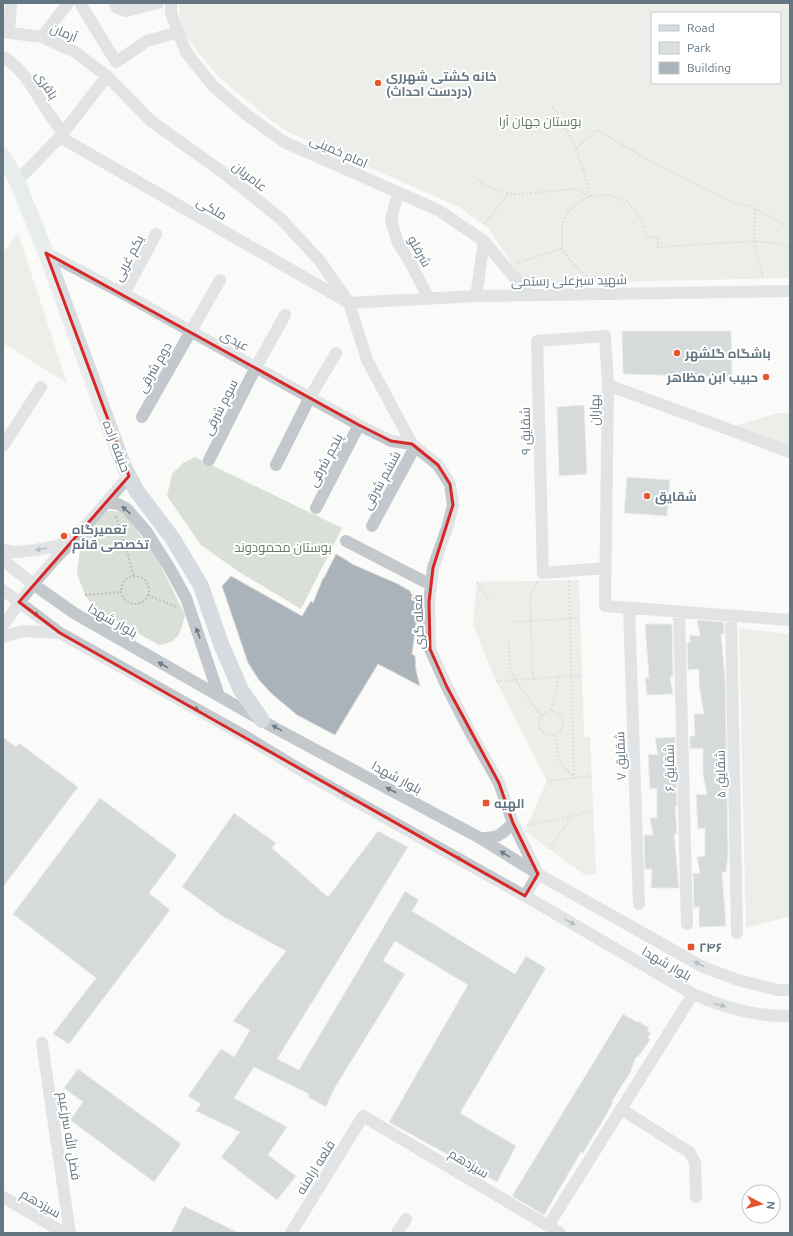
<svg xmlns="http://www.w3.org/2000/svg" width="793" height="1236" viewBox="0 0 793 1236" font-family="Ubuntu,Cairo,sans-serif">
<rect width="100%" height="100%" fill="#fafaf8"/>
<!-- green -->
<path fill="#dadfd7" fill-rule="evenodd" d="M179 3H790V278L531 284 520 277 489 229 459 207 289 132 273 122 220 78 193 46 185 34 180 17ZM652 13H780V83H652Z
M18 233 67 383 3 343V253Z
M778 413H790V447L734 426Z
M195 457 342 528 301 609 236 570 201 545 167 496 172 474 183 463Z
M104 511H115L124 513 157 558 185 615 182 627 178 636 171 642 159 645 95 609 85 595 77 574 80 550 84 536Z
M579 580 584 737H590L596 874 585 875 525 831 547 781 496 681 473 624 477 582Z
M739 628 790 634V916L746 928Z"/>
<!-- building -->
<path fill="#aab3b9" stroke="#dcdcda" d="M622 331H731L732 377 623 374Z
M584 405 587 474 559 476 557 407Z
M627 477 670 480 667 516 624 513Z
M336 554 348 561 352 564 398 584 410 591 416 602V624L412 654 415 656 416 670 420 686 378 664 335 735 297 715 272 694 259 680 248 663 222 586 231 576 302 616 311 601 313 603 323 578H324Z
M697 620 723 622 724 625V634H721L725 676 728 854 726 872H722L726 926 699 927V907L694 908 693 873 700 874 697 857 705 856V828L698 829 696 794 707 795 703 773V748L690 749V736H695L694 714H704L699 685V669L688 670 687 643 690 642V635L700 636Z
M645 624H672L673 677H670L673 694 647 695 645 678H649Z
M3 737 16 747 19 743 78 787 3 887Z
M675 737 677 807H675L677 834H674L679 888H651L652 869H645L644 835H653L650 818H657V788L650 789 648 754 658 755 655 738Z
M100 798 177 855 149 893 170 910 69 1044 53 1034 96 978 13 914Z
M234 813 276 843 272 848 328 897 378 831 408 847 277 1059 299 1070 405 891 419 900 412 911 515 974 526 956 546 968 460 1113 516 1146 497 1182 389 1122 468 985 395 941 383 961 405 974 334 1089 326 1107 308 1097 309 1094 254 1067 234 1098 287 1127 268 1155 296 1176 277 1200 221 1157 240 1132 196 1111 201 1104 188 1096 221 1049 234 1057 250 1030 233 1021 286 951 224 917 182 887Z
M623 1014 637 1022 638 1021 649 1028 647 1031 651 1033 648 1037 650 1040 638 1057H636L630 1073 612 1101 613 1102 602 1122 583 1153 581 1152 544 1215 512 1196Z
M78 1069 181 1144 154 1182 70 1120 83 1102 64 1088Z
M184 1206 239 1233H171Z"/>
<g fill="none" stroke-linecap="round" stroke-linejoin="round">
<!-- path -->
<path stroke="#bbbfc2" stroke-width="2" stroke-dasharray="2 2" stroke-linecap="butt" d="M576 148 597 130 656 164 731 202 751 206 790 228
M474 177 484 185 509 194
M755 209 754 241 763 278
M484 224 509 194H522L575 189 589 196 587 182 576 148 552 105
M562 248C569 262 582 271 593 282
M518 263 562 248V224L568 211 577 204 589 196 610 195 628 202 642 220 646 238 657 237 658 247 754 241 781 244 790 247
M116 516 134 576
M121 590a14 14 0 1 1 28 0a14 14 0 1 1-28 0Z
M569 581 574 778
M477 582 489 601
M537 582 530 597 533 679 582 675
M85 595 122 592
M148 595 176 607
M515 622 580 618
M509 643 510 667 515 680 541 716
M496 681 533 679
M551 710 559 677
M539 723a12 12 0 1 1 24 0a12 12 0 1 1-24 0Z
M555 735 559 762 574 777
M547 781 592 776
M527 825 571 817
M549 849 572 816 594 811"/>
<!-- minor -->
<path stroke="#c3c8cc" stroke-width="12" d="M80 3 116 62 147 41 178 32
M115 3 117 8 126 11 158 3
M171 3V13L186 52 212 85 243 112 284 142 438 210 484 241 529 295
M3 32 42 37 75 52 107 76 151 121 225 174 281 219 320 261 349 303 367 360 412 444 438 465 450 484 453 505 448 525 433 568 429 602 430 649 447 687 469 730 499 783 513 823 538 874
M9 32 11 3
M42 37 68 3
M3 57C27 71 35 94 50 115 54 121 59 127 63 133
M60 137 349 303 476 296 790 291
M17 181 60 137 107 76
M398 192 391 220 398 243 410 262 429 299
M46 253 124 294 359 425 391 441 412 444
M124 294 156 234
M476 296 484 241
M142 417 220 280
M3 446 41 387
M790 452 608 385 605 606 790 620
M209 460 256 367 285 315
M276 465 310 397 336 353
M106 502 118 504 127 509 146 531 169 567 186 598 219 696
M316 508 359 425
M372 526 415 447
M346 541 431 585
M3 550 16 552 36 550 57 546 77 536 129 476
M3 560 33 584 74 613 275 728 480 838 538 874 703 967 738 980 777 990H790
M606 568 543 573 537 341 605 336 608 385
M3 590 60 633 243 735 309 775 525 896 693 994C723 1007 757 1017 790 1016
M629 608 639 904
M679 612 687 924
M731 616 737 933
M3 626C23 596 45 568 71 543
M3 637 23 631 60 633
M480 838C498 838 500 836 513 823
M525 896 538 874
M42 1043 70 1233
M621 1109 689 1152 695 1162 696 1197
M3 1197 64 1233
M548 1226 693 994
M291 1233 363 1116 560 1233
M397 1233 406 1219"/>
<!-- major -->
<path stroke="#d6dbdf" stroke-width="16" d="M3 156 17 181 46 253 123 465 136 490 173 539 201 586 221 644 241 690 262 720"/>
</g>
<!-- one-way arrows -->
<defs><path id="oneway-solid" d="M-6-.8H1V-3.2L6.5 0L1 3.2V.8H-6Z"/></defs>
<g fill="#6a7a87">
<use href="#oneway-solid" transform="translate(126 510) rotate(-139)"/>
<use href="#oneway-solid" transform="translate(41 549) rotate(170)"/>
<use href="#oneway-solid" transform="translate(34 613) rotate(37)"/>
<use href="#oneway-solid" transform="translate(198 633) rotate(-110)"/>
<use href="#oneway-solid" transform="translate(163 665) rotate(-151)"/>
<use href="#oneway-solid" transform="translate(194 708) rotate(29)"/>
<use href="#oneway-solid" transform="translate(277 728) rotate(-151)"/>
<use href="#oneway-solid" transform="translate(391 790) rotate(-152)"/>
<use href="#oneway-solid" transform="translate(343 794) rotate(29)"/>
<use href="#oneway-solid" transform="translate(505 854) rotate(-148)"/>
<use href="#oneway-solid" transform="translate(457 858) rotate(29)"/>
<use href="#oneway-solid" transform="translate(570 922) rotate(30)"/>
<use href="#oneway-solid" transform="translate(699 964) rotate(-152)"/>
<use href="#oneway-solid" transform="translate(720 1005) rotate(15)"/>
</g>
<!-- marked area -->
<path d="M0 0H793V1236H0ZM46 253 359 425 391 441 412 444 438 465 450 484 453 505 433 568 429 602 430 649 447 687 499 783 513 823 538 874 525 896 60 633 19 602 129 476Z" fill="#fafaf8" fill-opacity=".55" fill-rule="evenodd"/>
<path fill="none" stroke="#d62828" stroke-width="3" stroke-linejoin="round" d="M46 253 359 425 391 441 412 444 438 465 450 484 453 505 433 568 429 602 430 649 447 687 499 783 513 823 538 874 525 896 60 633 19 602 129 476Z"/>
<!-- markers -->
<g fill="#e4572e" stroke="#fff" stroke-width="1.5">
<circle cx="378" cy="83" r="4"/>
<circle cx="677" cy="353" r="4"/>
<circle cx="766" cy="377" r="4"/>
<circle cx="647" cy="496" r="4"/>
<circle cx="64" cy="536" r="4"/>
<rect x="482" y="799" width="8" height="8" rx="2"/>
<rect x="687" y="943" width="8" height="8" rx="2"/>
</g>
<g text-anchor="middle" dominant-baseline="central" stroke-width="4" stroke-linejoin="round" paint-order="stroke">
<!-- street labels -->
<g font-size="13" fill="#657683" stroke="#fff">
<text transform="translate(64 32) rotate(23)">آرمان</text>
<text transform="translate(47 85) rotate(57)">باقری</text>
<text transform="translate(339 151) rotate(24)">امام خمینی</text>
<text transform="translate(250 176) rotate(38)">عامریان</text>
<text transform="translate(212 208) rotate(30)">ملکی</text>
<text transform="translate(420 251) rotate(61)">شرفلو</text>
<text transform="translate(128 258) rotate(-62)">یکم غربی</text>
<text transform="translate(569 280) rotate(-1)">شهید سبزعلی رستمی</text>
<text transform="translate(235 340) rotate(28)">عیدی</text>
<text transform="translate(154 367) rotate(-60)">دوم شرقی</text>
<text transform="translate(220 407) rotate(-63)">سوم شرقی</text>
<text transform="translate(594 410) rotate(-89)">بهاران</text>
<text transform="translate(525 431) rotate(-91)">شقایق ۹</text>
<text transform="translate(117 446) rotate(69)">حنیفه زاده</text>
<text transform="translate(325 460) rotate(-62)">پنجم شرقی</text>
<text transform="translate(381 480) rotate(-61)">ششم شرقی</text>
<text transform="translate(113 620) rotate(30)">بلوار شهدا</text>
<text transform="translate(418 622) rotate(-92)">فعله گری</text>
<text transform="translate(620 756) rotate(-92)">شقایق ۷</text>
<text transform="translate(669 768) rotate(-91)">شقایق ۶</text>
<text transform="translate(720 774) rotate(-91)">شقایق ۵</text>
<text transform="translate(397 777) rotate(28)">بلوار شهدا</text>
<text transform="translate(667 963) rotate(30)">بلوار شهدا</text>
<text transform="translate(70 1136) rotate(81)">فضل الله سرزعیم</text>
<text transform="translate(469 1163) rotate(31)">سیزدهم</text>
<text transform="translate(315 1167) rotate(-58)">قلعه ارامنه</text>
<text transform="translate(41 1203) rotate(30)">سیزدهم</text>
</g>
<!-- poi labels -->
<g font-size="13" font-weight="bold" fill="#657683" stroke="#fff" text-anchor="start">
<text x="386" y="76">خانه کشتی شهرری<tspan x="386" dy="15">(دردست احداث)</tspan></text>
<text x="685" y="353">باشگاه گلشهر</text>
<text x="758" y="377" text-anchor="end">حبیب ابن مظاهر</text>
<text x="655" y="496">شقایق</text>
<text x="72" y="529">تعمیرگاه<tspan x="72" dy="15">تخصصی قائم</tspan></text>
<text x="494" y="803">الهیه</text>
<text x="699" y="947">۲۴۶</text>
</g>
<!-- park labels -->
<g font-size="13" fill="#687a64" stroke="#fff">
<text x="540" y="121">بوستان جهان آرا</text>
<text x="283" y="547">بوستان محمودوند</text>
</g>
</g>
<!-- border -->
<rect width="793" height="1236" fill="none" stroke="#657683" stroke-width="8"/>
<!-- legend -->
<rect x="651" y="12" width="130" height="72" fill="#ffffff" stroke="#c1c8cd"/>
<rect x="659" y="25" width="20" height="6" fill="#d6dbdf" stroke="#c1c8cd"/>
<text x="687" y="32" font-size="12" fill="#657683">Road</text>
<rect x="659" y="42" width="20" height="12" fill="#dadfd7" stroke="#c1c8cd"/>
<text x="687" y="52" font-size="12" fill="#657683">Park</text>
<rect x="659" y="62" width="20" height="12" fill="#aab3b9" stroke="#c1c8cd"/>
<text x="687" y="72" font-size="12" fill="#657683">Building</text>
<!-- north arrow -->
<g transform="translate(761 1204) rotate(97)"><circle r="19" fill="#ffffff" stroke="#c1c8cd"/>
<path d="M0-3L7 15L0 10L-7 15Z" fill="#e4572e"/>
<text y="-6" font-size="11" font-weight="bold" text-anchor="middle" fill="#657683">N</text>
</g>
</svg>
